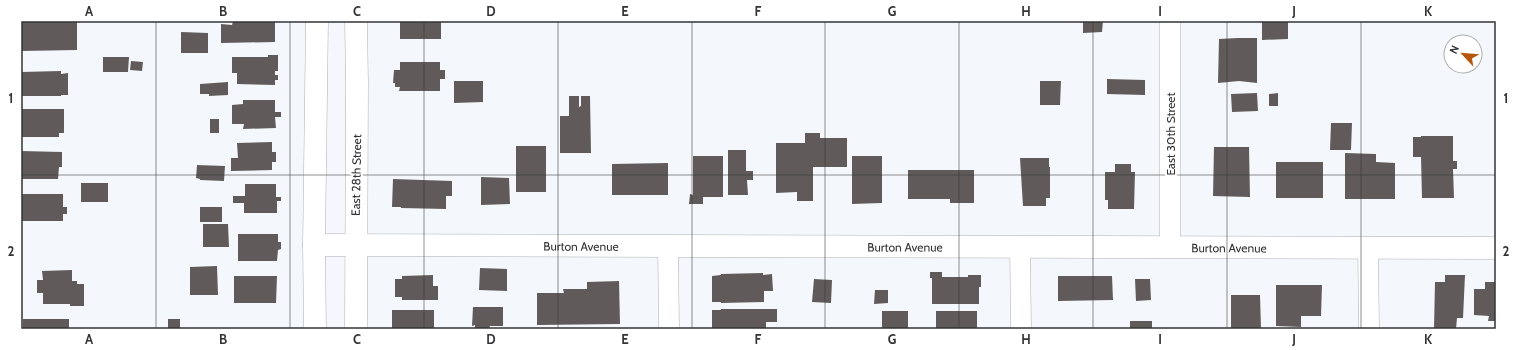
<svg xmlns="http://www.w3.org/2000/svg" width="1517" height="350" viewBox="0 0 1517 350" font-family="Cabin,sans-serif">
<rect width="100%" height="100%" fill="#f4f7fb"/>
<!-- building -->
<path fill="#605b5a" d="M77 21V50L21 51V22Z
M233 21H275V42L221 43V24L232 25Z
M400 21H441V39H400Z
M1083 21H1103L1102 32 1083 33Z
M1262 21H1288V39L1262 40Z
M181 32 208 33V53H181Z
M1238 38H1257V83L1239 81 1218 83 1219 39Z
M268 55H278V71H275V75H278V80H275V85L237 84V73H232V57H268Z
M103 57H129L128 72H103Z
M131 61 143 62 142 71 130 70Z
M400 62H440V70H445V79H440V91H399L400 87H395V83H393L394 70H400Z
M61 71V74L68 73V95H61V96H21V72Z
M1107 79 1145 80V95L1107 94Z
M454 81H483V102L454 103Z
M1040 81H1061L1060 105H1040Z
M228 82V95L209 96V94H200V84Z
M1257 93 1258 111 1232 112 1231 94Z
M1278 93V106H1269V94Z
M569 96H579V107L581 106V96H590L591 153H560V116H569Z
M243 100H275V112H281V117H275L276 128 243 129 244 124H232V105L243 104Z
M21 109H64V133H59V137H21Z
M210 119H219V133H210Z
M1331 123H1352L1351 150H1330Z
M805 133H820V138H847V167H813V201H797V192L776 193V143H805Z
M1421 136H1453V161H1457V169H1453L1454 198H1422L1421 157H1413V137H1421Z
M272 142V152H276V162H272V170L231 171V158H238L237 143Z
M516 146H546V192H516Z
M1214 147H1249L1250 197 1213 196Z
M728 150H746V171H753V180H747L748 195H728Z
M21 151 62 152V167H59L58 179H21Z
M1345 153 1376 154V162L1395 163V199H1345Z
M693 156H723V197H703V204H689L690 194 693 195Z
M852 156H882V203L852 204Z
M1020 158H1049V167H1050V198H1046V206H1023Z
M1276 162H1323V198H1276Z
M668 163V195H612V164Z
M1115 164H1131V172H1135L1134 209H1108V200H1105V172H1115Z
M197 165 225 166 224 181 200 180V179L196 178Z
M908 170H974V203H950V199H908Z
M481 177 509 178 510 204 481 205Z
M393 179 452 181V196H446V209L401 208V207H392Z
M81 183H108V202H81Z
M245 184H276V197H281V201H277V213H244V203H233V196H245Z
M21 194H63V207H67V214H63V221H21Z
M200 207H222V222H200Z
M203 224H228L229 247H203Z
M238 234H278V242H281V249L278 250 277 261H238Z
M217 266 218 295H190V267Z
M480 268 507 269V291L479 290Z
M72 270V281H77V284H84V306H70V304H43V293H37V280H43L42 271Z
M930 272H942V277H968V275H981V287H979V304H932V278H930Z
M763 273V275L772 274 773 291H764V302L721 303V302H712V276L721 275V274Z
M433 275V286H438V300H402V297H395V279H402V276Z
M1445 275H1465L1463 318H1457L1456 329H1434L1435 282H1445Z
M234 276H277L276 303H234Z
M1058 276H1112L1113 300 1058 301Z
M814 279 832 280 831 303 812 302Z
M1135 279H1150L1151 300 1136 301Z
M619 281 620 324 537 325V293H564L563 289H587V282Z
M1485 282H1495L1496 321H1488L1489 316 1474 315V289H1485Z
M1276 285H1322L1321 316H1301V327L1276 326Z
M875 290H888V303L874 304Z
M1231 295H1260L1261 329H1231Z
M473 307H503V326H490L489 329H475V325L472 326Z
M721 309H777V322H766V329H712V310H721Z
M392 310H434V329H392Z
M882 311H908V328L882 329Z
M936 311H977V329H936Z
M23 319H69V329H23Z
M168 319H180V329H168Z
M1130 321H1152V329H1130Z"/>
<g fill="none" stroke-linecap="round" stroke-linejoin="round">
<!-- street casing -->
<g stroke="#aeb1b5" stroke-width="21">
<path id="street" d="M1170 21V246
M668 246 669 329
M1020 247 1021 329
M1368 248 1369 329"/>
</g>
<!-- secondary casing -->
<g stroke="#aeb1b5" stroke-width="23">
<g id="secondary">
<path d="M356 21 357 83 356 329"/>
<path id="s1" d="M314 245 1496 248"/>
<path d="M315 329 314 245 317 21"/>
</g>
</g>
<!-- street -->
<use href="#street" stroke="#fff" stroke-width="20"/>
<!-- secondary -->
<use href="#secondary" stroke="#fff" stroke-width="22"/>
</g>
<!-- grid -->
<path fill="none" stroke="#333436" stroke-width="1" stroke-opacity="0.55" d="M156 21V329M290 21V329M424 21V329M558 21V329M692 21V329M825 21V329M959 21V329M1093 21V329M1227 21V329M1361 21V329M21 175H1496"/>
<g text-anchor="middle" dominant-baseline="central" stroke-width="4" stroke-linejoin="round" paint-order="stroke">
<!-- street labels -->
<g font-size="12" fill="#333436" stroke="#fff">
<text transform="translate(1170 134) rotate(-90)">East 30th Street</text>
<text transform="translate(356 175) rotate(-89)">East 28th Street</text>
<text stroke="none"><textPath href="#s1" startOffset="267">Burton Avenue</textPath></text>
<text stroke="none"><textPath href="#s1" startOffset="591">Burton Avenue</textPath></text>
<text stroke="none"><textPath href="#s1" startOffset="915">Burton Avenue</textPath></text>
</g>
</g>
<!-- border -->
<rect width="1517" height="350" fill="none" stroke="#ffffff" stroke-width="44"/>
<!-- north arrow -->
<g transform="translate(1463 54) rotate(296)"><circle r="19" fill="#ffffff" stroke="#adaeaf"/>
<path d="M0-3L7 15L0 10L-7 15Z" fill="#b6560e"/>
<text y="-6" font-size="11" font-weight="bold" text-anchor="middle" fill="#333436">N</text>
</g>
<rect x="22" y="22" width="1473" height="306" fill="none" stroke="#333436" stroke-width="1.5"/>
<g font-size="13" text-anchor="middle" font-weight="bold" fill="#333436">
<text x="89" y="16">A</text>
<text x="223" y="16">B</text>
<text x="357" y="16">C</text>
<text x="491" y="16">D</text>
<text x="625" y="16">E</text>
<text x="758" y="16">F</text>
<text x="892" y="16">G</text>
<text x="1026" y="16">H</text>
<text x="1160" y="16">I</text>
<text x="1294" y="16">J</text>
<text x="1428" y="16">K</text>
<text x="11" y="103">1</text>
<text x="1506" y="103">1</text>
<text x="11" y="256">2</text>
<text x="1506" y="256">2</text>
<text x="89" y="344">A</text>
<text x="223" y="344">B</text>
<text x="357" y="344">C</text>
<text x="491" y="344">D</text>
<text x="625" y="344">E</text>
<text x="758" y="344">F</text>
<text x="892" y="344">G</text>
<text x="1026" y="344">H</text>
<text x="1160" y="344">I</text>
<text x="1294" y="344">J</text>
<text x="1428" y="344">K</text>
</g>
</svg>
